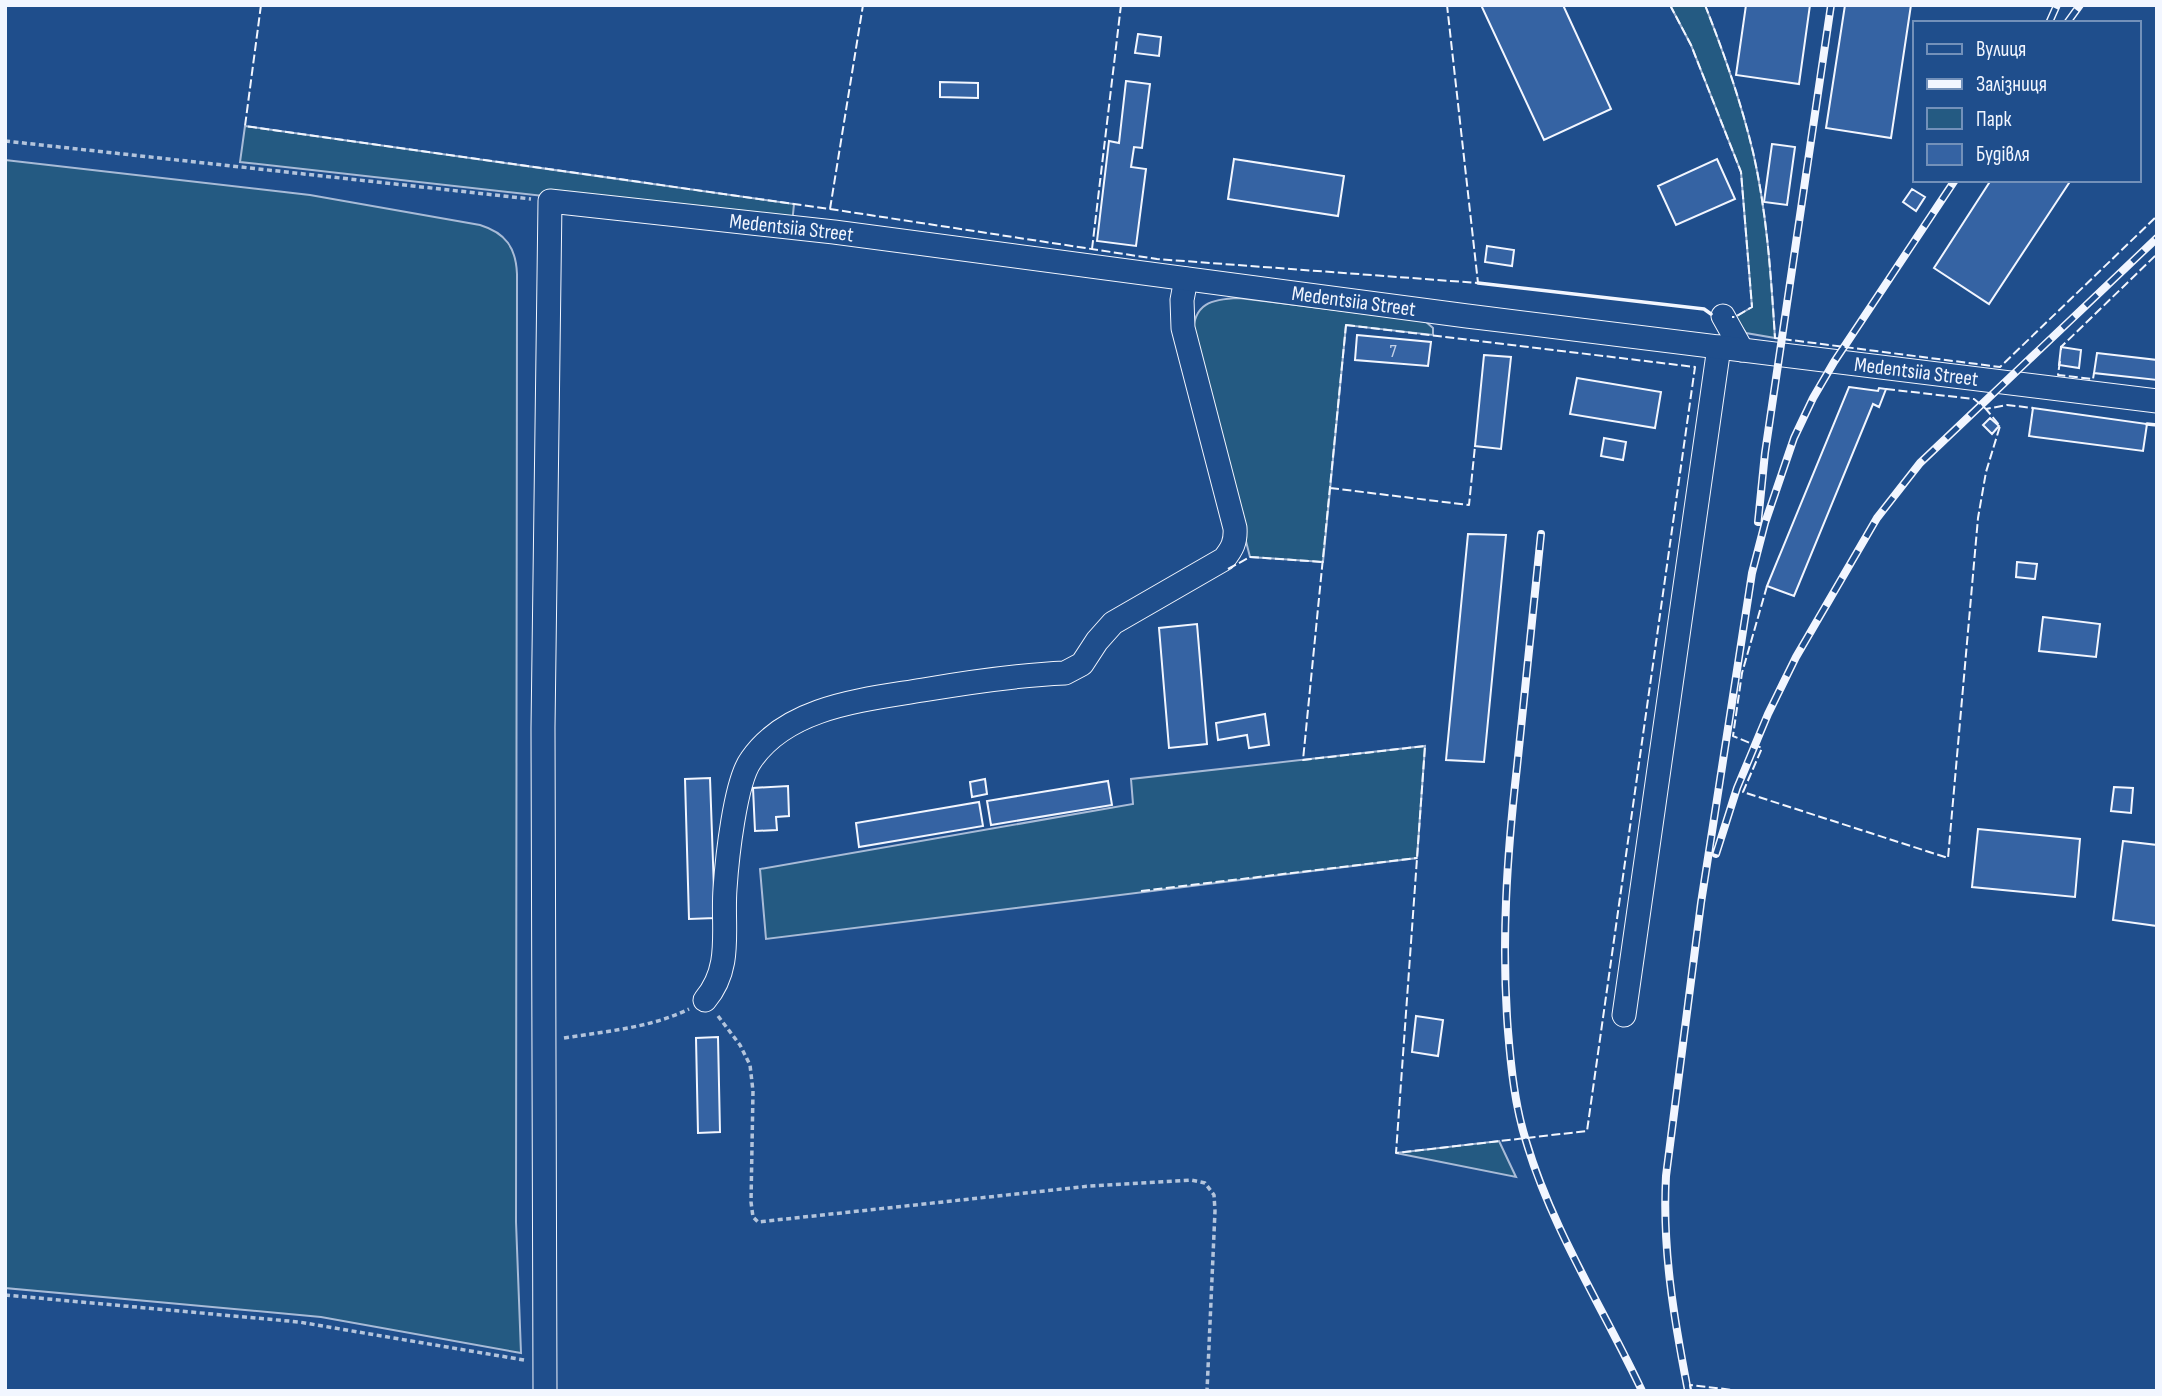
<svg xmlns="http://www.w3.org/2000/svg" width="2162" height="1396" viewBox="0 0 2162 1396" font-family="'Sofia Sans Condensed',sans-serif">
<rect width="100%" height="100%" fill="#1f4e8c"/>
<!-- green -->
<path fill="#245a82" stroke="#a8bbd7" stroke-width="2" d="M1670 5H1705C1724 53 1741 102 1753 152 1767 213 1771 276 1775 338L1746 333 1735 317 1752 307 1741 172 1691 45Z
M245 126 794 204 792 224 240 162Z
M5 160 310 195 480 225C506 233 516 248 517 274L516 1222 521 1353 321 1317 5 1288Z
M1239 298 1425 321 1433 328V335L1346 325 1323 562 1250 557 1193 335C1193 303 1212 299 1239 298Z
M1425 746 1417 858 766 939 760 869 1133 804 1131 779Z
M1499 1141 1516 1177 1396 1153Z"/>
<!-- building -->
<path fill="#3563a3" stroke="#f2f6ff" stroke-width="2" d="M1481 5H1563L1611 109 1544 140Z
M1746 5H1810L1799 84 1736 75Z
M1845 5H1911L1891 138 1826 128Z
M1138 34 1161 37 1159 56 1135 53Z
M1126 81 1150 84 1142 148 1134 147 1131 167 1146 169 1136 246 1097 241 1109 141 1119 143Z
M940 82 978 83V98L940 97Z
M1772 144 1795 147 1787 205 1764 202Z
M1234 159 1344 176 1338 216 1228 199Z
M1717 159 1735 199 1676 225 1658 186Z
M1991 180H2071L1989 304 1934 268Z
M1912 189 1925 197 1916 211 1903 202Z
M1487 246 1514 250 1512 266 1485 262Z
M1357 335 1431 342 1428 366 1355 360Z
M2061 347 2081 350 2079 368 2059 365Z
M2097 353 2157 360V380L2094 373Z
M1484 355 1511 357 1501 449 1475 446Z
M1577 378 1661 392 1655 428 1570 414Z
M1849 387 1878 391 1879 388 1886 389 1879 407 1873 404 1794 596 1767 586Z
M2033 408 2147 424 2143 451 2029 436Z
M1990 418 1999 426 1992 434 1983 425Z
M1604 438 1626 442 1623 460 1601 456Z
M1468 534 1506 535 1484 762 1446 760Z
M2017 562 2037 564 2035 579 2016 577Z
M2043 617 2100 624 2096 657 2039 651Z
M1197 624 1207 744 1169 748 1159 628Z
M1265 714 1269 745 1249 748 1247 735 1218 740 1216 723Z
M710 778 715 918 689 919 685 779Z
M985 779 987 794 972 797 970 782Z
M1108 781 1112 805 991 825 987 801Z
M788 786 789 816 776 817 777 830 755 831 753 788Z
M2114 787 2133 788 2131 813 2111 811Z
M979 802 983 826 859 847 856 823Z
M1978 829 2080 839 2075 897 1972 887Z
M2123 841 2157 845V926L2113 920Z
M1416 1016 1443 1020 1438 1056 1412 1052Z
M718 1037 720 1132 698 1133 696 1038Z"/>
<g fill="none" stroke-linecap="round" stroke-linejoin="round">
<!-- minor casing -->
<g stroke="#f2f6ff" stroke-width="25">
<g id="minor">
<path d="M1723 316 1742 350"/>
<path d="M705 1000C733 967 722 929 725 889 727 859 735 782 751 760 788 706 864 700 923 690 970 682 1017 675 1065 673L1082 664 1097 641 1113 623 1224 559C1232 549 1236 542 1235 528L1183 328 1182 300 1186 279"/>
<path d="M1624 1015 1719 347"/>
<path id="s1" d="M545 1391 543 728 550 201 834 232 1467 316 2157 401"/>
</g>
</g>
<!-- path -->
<path stroke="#b3c4dc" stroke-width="3.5" stroke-dasharray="5 3.5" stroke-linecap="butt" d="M5 141 531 199
M718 1016 740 1045 750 1065 753 1091 751 1202 753 1217 758 1222 1090 1186 1191 1180 1205 1183 1214 1195 1215 1211 1207 1391
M564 1038C607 1031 650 1028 689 1009
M5 1295 299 1322 524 1360"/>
<!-- minor -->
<use href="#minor" stroke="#1f4e8c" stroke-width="23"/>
<!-- rail casing -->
<g stroke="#f2f6ff" stroke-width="8">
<path id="rail" d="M2049 23 2057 5
M2067 23 2080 5
M1758 522 1765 453 1831 5
M1541 534C1533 612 1525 689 1517 767 1507 855 1501 942 1508 1031 1511 1068 1515 1106 1526 1141 1552 1229 1603 1308 1642 1391
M1716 854 1737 788 1768 714 1796 657 1877 518 1920 463 2157 238
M1688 1391C1674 1319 1662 1249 1666 1176L1701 903 1752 573 1765 523 1794 438 1813 398 1834 362 1955 180"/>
</g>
<!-- rail -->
<use href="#rail" stroke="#1f4e8c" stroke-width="5" stroke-dasharray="16" stroke-linecap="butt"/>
<!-- fence -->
<path stroke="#f2f6ff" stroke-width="2" stroke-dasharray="9 3.5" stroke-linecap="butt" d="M261 5 245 126 830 209 1157 259 1478 283 1447 5
M1670 5 1691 45 1741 172 1752 307 1735 317H1732
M1705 5C1724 53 1741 102 1753 152 1767 213 1771 276 1775 338L2000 367 2157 216
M830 209 863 5
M1092 249 1121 5
M1346 325 1695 367 1587 1131 1396 1153 1425 746 1303 760Z
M2061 350V347L2157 254
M2060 361 2058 375 2093 379 2094 373
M1886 389 1974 399 1986 409 2007 405 2033 408
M1330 488 1469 505 1475 446
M1228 569 1250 557 1323 562
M1767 586 1742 673 1733 736 1762 748 1743 792 1948 858 1978 518 1986 472 2000 426 1986 409
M1141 891 1417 858
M1691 1391 1690 1385 1742 1391"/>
<!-- wall -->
<path stroke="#f2f6ff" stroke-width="3.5" d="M1478 283 1704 309 1711 314
M2147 424 2157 425"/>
</g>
<g text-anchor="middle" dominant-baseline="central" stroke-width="5" stroke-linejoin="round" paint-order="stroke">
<!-- number labels -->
<g font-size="18" fill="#c3d1e8">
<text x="1393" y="351">7</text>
</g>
<!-- street labels -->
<g font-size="21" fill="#f2f6ff" stroke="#1f4e8c">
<text stroke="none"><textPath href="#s1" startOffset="1433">Medentsiia Street</textPath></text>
<text stroke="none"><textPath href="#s1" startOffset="2000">Medentsiia Street</textPath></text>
<text stroke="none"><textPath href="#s1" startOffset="2567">Medentsiia Street</textPath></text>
</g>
</g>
<!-- border -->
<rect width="2162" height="1396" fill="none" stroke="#f2f6ff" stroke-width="14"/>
<!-- legend -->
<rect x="1913" y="21" width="228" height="161" fill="#1f4e8c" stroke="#7391ba" stroke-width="2"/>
<rect x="1927" y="44" width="35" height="10" fill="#1f4e8c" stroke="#7391ba" stroke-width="2"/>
<text x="1976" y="56" font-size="21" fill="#f2f6ff">Вулиця</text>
<rect x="1927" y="79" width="35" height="10" fill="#f2f6ff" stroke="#7391ba" stroke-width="2"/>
<text x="1976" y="91" font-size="21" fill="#f2f6ff">Залізниця</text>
<rect x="1927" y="108" width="35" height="21" fill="#245a82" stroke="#7391ba" stroke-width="2"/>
<text x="1976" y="126" font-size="21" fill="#f2f6ff">Парк</text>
<rect x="1927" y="144" width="35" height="21" fill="#3563a3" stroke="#7391ba" stroke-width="2"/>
<text x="1976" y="161" font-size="21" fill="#f2f6ff">Будівля</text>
</svg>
